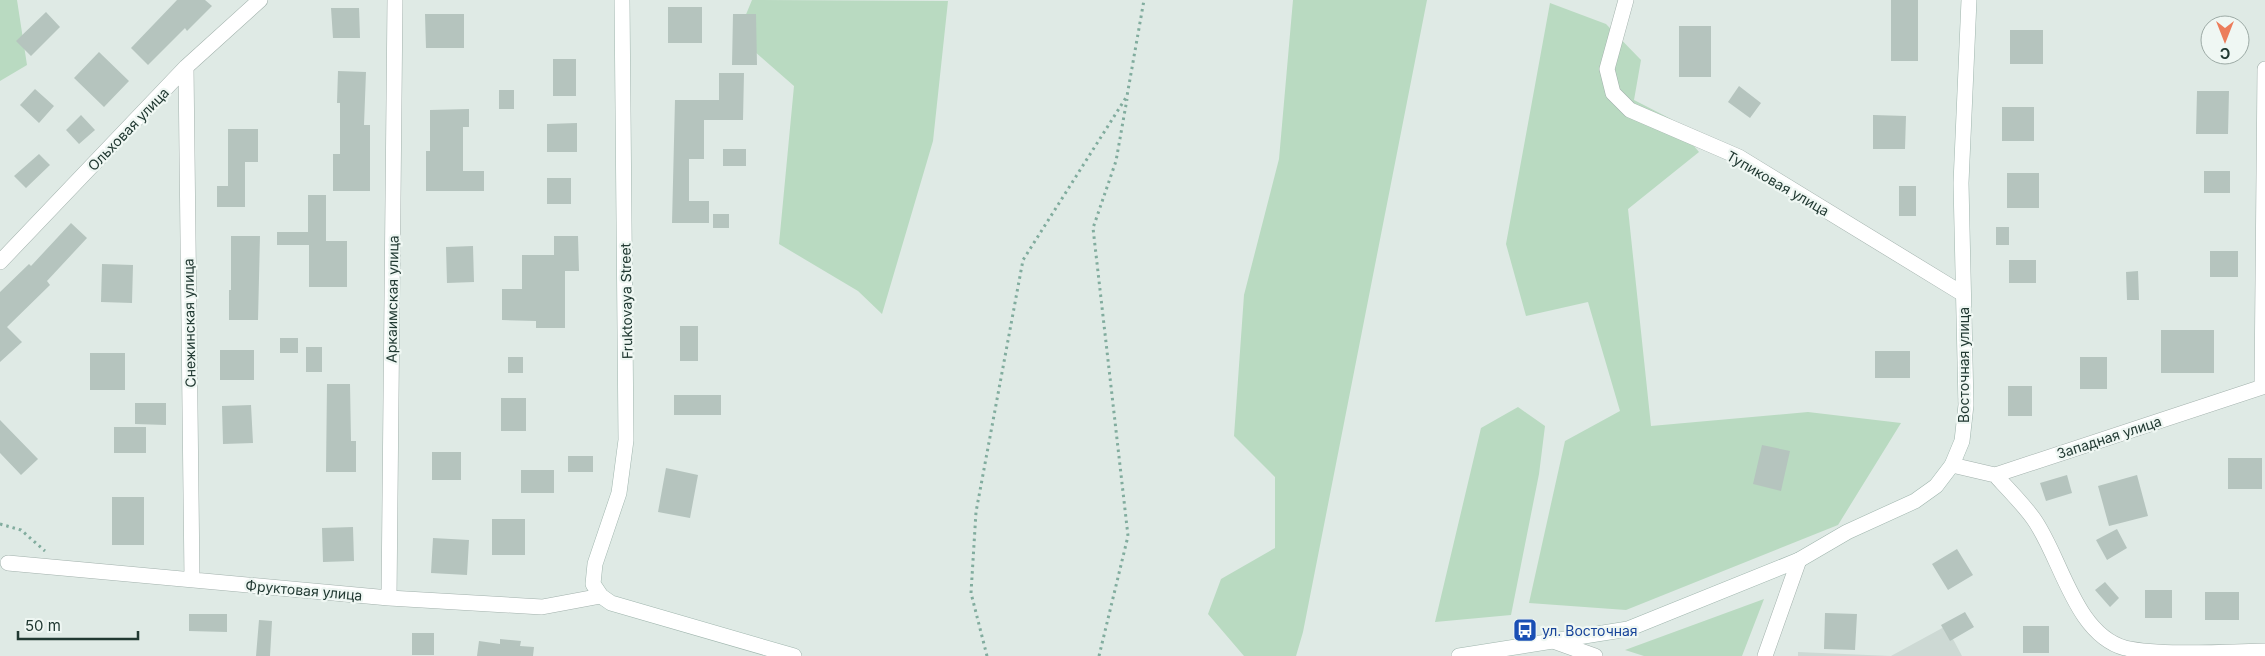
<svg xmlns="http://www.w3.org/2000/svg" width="2265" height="656" viewBox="0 0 2265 656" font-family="Inter,sans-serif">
<rect width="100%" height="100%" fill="#dfeae5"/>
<!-- built -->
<path fill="#cdd9d4" d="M1946 626 1962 656H1798V652L1891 656Z"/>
<!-- green -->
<path fill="#b9dac1" d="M0 0H17L27 65 0 81Z
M752 0 948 1 933 141 882 314 858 291 779 244 794 86 737 36Z
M1293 0H1427L1303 632 1296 656H1244L1208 614 1221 579 1275 548V477L1234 436 1244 295 1279 159Z
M1550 3 1606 24 1641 60 1634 100 1671 119 1699 152 1628 209 1651 426 1808 412 1901 423 1838 525 1626 610 1529 603 1565 441 1620 411 1588 302 1526 316 1506 244Z
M1518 407 1545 426 1539 474 1511 615 1435 622 1481 428Z
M1764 599 1742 656H1644L1625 650Z"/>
<!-- building -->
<path fill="#b5c4be" d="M177 0H205L212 6 187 31 185 28 148 65 131 48Z
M1891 0H1918V61H1891Z
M668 7H702V43H668Z
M331 8H359L360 38H333Z
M46 12 60 27 31 56 16 41Z
M425 14H464V48H426Z
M733 14H756L757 65H732Z
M1679 26H1711V77H1679Z
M2010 30H2043V64H2010Z
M99 52 129 81 104 107 74 78Z
M553 59H576V96H553Z
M338 71 366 72 364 125H370V191H333V154H340V103H337Z
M719 73H744L743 120H704V159H689V201H709V223H672L675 100H719Z
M1739 86 1761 103 1750 118 1728 102Z
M35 89 54 106 39 123 20 105Z
M499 90H514V109H499Z
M2197 91H2229L2228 134H2196Z
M2002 107H2034V141H2002Z
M469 109V127H463V171H484V191H426V151H430V110Z
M81 115 95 130 79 144 66 130Z
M1873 115 1906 116 1905 149H1873Z
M577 123V152H547V124Z
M228 129H258V162H245V207H217V186H228Z
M723 149H746V166H723Z
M39 154 50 165 26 188 14 176Z
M2204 171H2230V193H2204Z
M2007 173H2039V208H2007Z
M547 178H571V204H547Z
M1899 186H1916V216H1899Z
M308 195H326V241H347V287H309V245H277V232H308Z
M713 214H729V228H713Z
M71 223 87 238 47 281 50 285 7 327 22 342 0 362V292L29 264 31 266Z
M1996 227H2009V245H1996Z
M231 236H260L258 320H229V290H231Z
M554 236H578L579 271H565V328H536V321L502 320V289H522V255H554Z
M473 246 474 282 447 283 446 247Z
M2210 251H2238V277H2210Z
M2009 260H2036V283H2009Z
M102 264 133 265 132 303 101 302Z
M2138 271 2139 300H2127L2126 272Z
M680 326H698V361H680Z
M2161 330H2214V373H2161Z
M280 338H298V353H280Z
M306 347H322V372H306Z
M220 350H254V380H220Z
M1875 351H1910V378H1875Z
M90 353H125V390H90Z
M508 357H523V373H508Z
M2080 357H2107V389H2080Z
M327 384H350L351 441H356V472H326Z
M2008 386H2032V416H2008Z
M674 395H721V415H674Z
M501 398H526V431H501Z
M135 403H166V425L135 424Z
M251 405 253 443 223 444 222 406Z
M0 420 38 459 21 475 0 453Z
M114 427H146V453H114Z
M1762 445 1790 451 1781 491 1753 484Z
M432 452H461V480H432Z
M568 456H593V472H568Z
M2228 458H2262V489H2228Z
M666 468 698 475 690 518 658 512Z
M521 470H554V493H521Z
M2067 475 2072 493 2046 501 2040 483Z
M2137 475 2148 516 2109 526 2098 486Z
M112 497H144V545H112Z
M492 519H525V555H492Z
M353 527 354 561 323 562 322 528Z
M2117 529 2127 548 2107 560 2096 540Z
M433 538 469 540 467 575 431 573Z
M1957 549 1973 575 1948 590 1932 564Z
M2105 582 2119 598 2110 607 2095 590Z
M2145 590H2172V618H2145Z
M2205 592H2239V620H2205Z
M1965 612 1974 627 1950 641 1941 625Z
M1825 613 1857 614 1855 650 1824 649Z
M189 614H227V632L189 631Z
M259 620 272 621 270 656H256Z
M2023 626H2049V653H2023Z
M412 633H434V655H412Z
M500 639 521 641 520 646 534 647 533 656H477L479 641 500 644Z"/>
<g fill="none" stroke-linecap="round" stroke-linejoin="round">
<!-- street casing -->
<g stroke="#a2b1ac" stroke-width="16">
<path id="street" d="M1626 0 1607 69 1613 93 1630 110 1739 157 1963 294
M186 67 192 579
M0 262 186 67 260 0
M2262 386 2265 69
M1952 465 1995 475 2265 386
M1995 475C2008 489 2022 503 2033 518 2061 556 2074 634 2125 648 2163 656 2224 652 2265 651
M8 563 389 598 542 607 601 596
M389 598 395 0
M1553 641 1595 656
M1765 656 1799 560"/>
</g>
<!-- secondary casing -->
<g stroke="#9fb5ad" stroke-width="16">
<path id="secondary" d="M622 0 626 440 619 493 595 564 593 584 601 596 611 603 794 656
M1459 656 1628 629 1799 560 1847 532 1915 501 1936 486 1952 465 1962 441 1966 405 1961 183 1969 0"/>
</g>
<!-- path -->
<path stroke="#81ac9e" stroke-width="3" stroke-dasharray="2.5 4" stroke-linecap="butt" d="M0 524 21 530 45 551
M987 656 971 593 976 512 1023 260 1127 96 1144 0
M1099 656 1128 536 1093 228 1116 161 1127 99"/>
<!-- street -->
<use href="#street" stroke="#fff" stroke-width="15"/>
<!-- secondary -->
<use href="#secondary" stroke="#fff" stroke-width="15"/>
</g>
<!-- icons -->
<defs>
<g id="bus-square" transform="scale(1.25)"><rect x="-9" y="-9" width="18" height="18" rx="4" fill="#1a4fb4" stroke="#eff7f3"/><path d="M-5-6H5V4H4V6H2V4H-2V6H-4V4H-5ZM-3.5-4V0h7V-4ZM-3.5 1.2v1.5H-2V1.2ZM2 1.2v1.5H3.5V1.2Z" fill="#fff"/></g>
</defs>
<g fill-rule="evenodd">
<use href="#bus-square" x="1525" y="630"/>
</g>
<g text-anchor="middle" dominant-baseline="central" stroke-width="4.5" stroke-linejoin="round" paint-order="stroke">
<!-- street labels -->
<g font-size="14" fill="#213932" stroke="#eff7f3">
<text transform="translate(128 129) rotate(-46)">Ольховая улица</text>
<text transform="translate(1778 183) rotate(30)">Тупиковая улица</text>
<text transform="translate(392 299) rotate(-89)">Аркаимская улица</text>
<text transform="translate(626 301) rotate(-91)">Fruktovaya Street</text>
<text transform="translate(189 323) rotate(-91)">Снежинская улица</text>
<text transform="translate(1963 365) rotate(-90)">Восточная улица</text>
<text transform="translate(2109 437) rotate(-18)">Западная улица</text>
<text transform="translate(304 590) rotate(5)">Фруктовая улица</text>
</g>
<!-- transit labels -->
<g font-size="14" fill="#164399" stroke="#eff7f3" text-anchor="start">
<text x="1542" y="630">ул. Восточная</text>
</g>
</g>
<!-- north arrow -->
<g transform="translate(2225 40) rotate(180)"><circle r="24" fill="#eff7f3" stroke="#9daba6"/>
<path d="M0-4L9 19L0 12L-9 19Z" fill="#ec7d5b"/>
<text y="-8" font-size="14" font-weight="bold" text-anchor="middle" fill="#213932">С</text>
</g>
<!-- scale -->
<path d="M18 631v8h120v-8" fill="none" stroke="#213932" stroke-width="2.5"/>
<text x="25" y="631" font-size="15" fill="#213932" stroke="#eff7f3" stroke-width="4" paint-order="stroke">50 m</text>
</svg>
